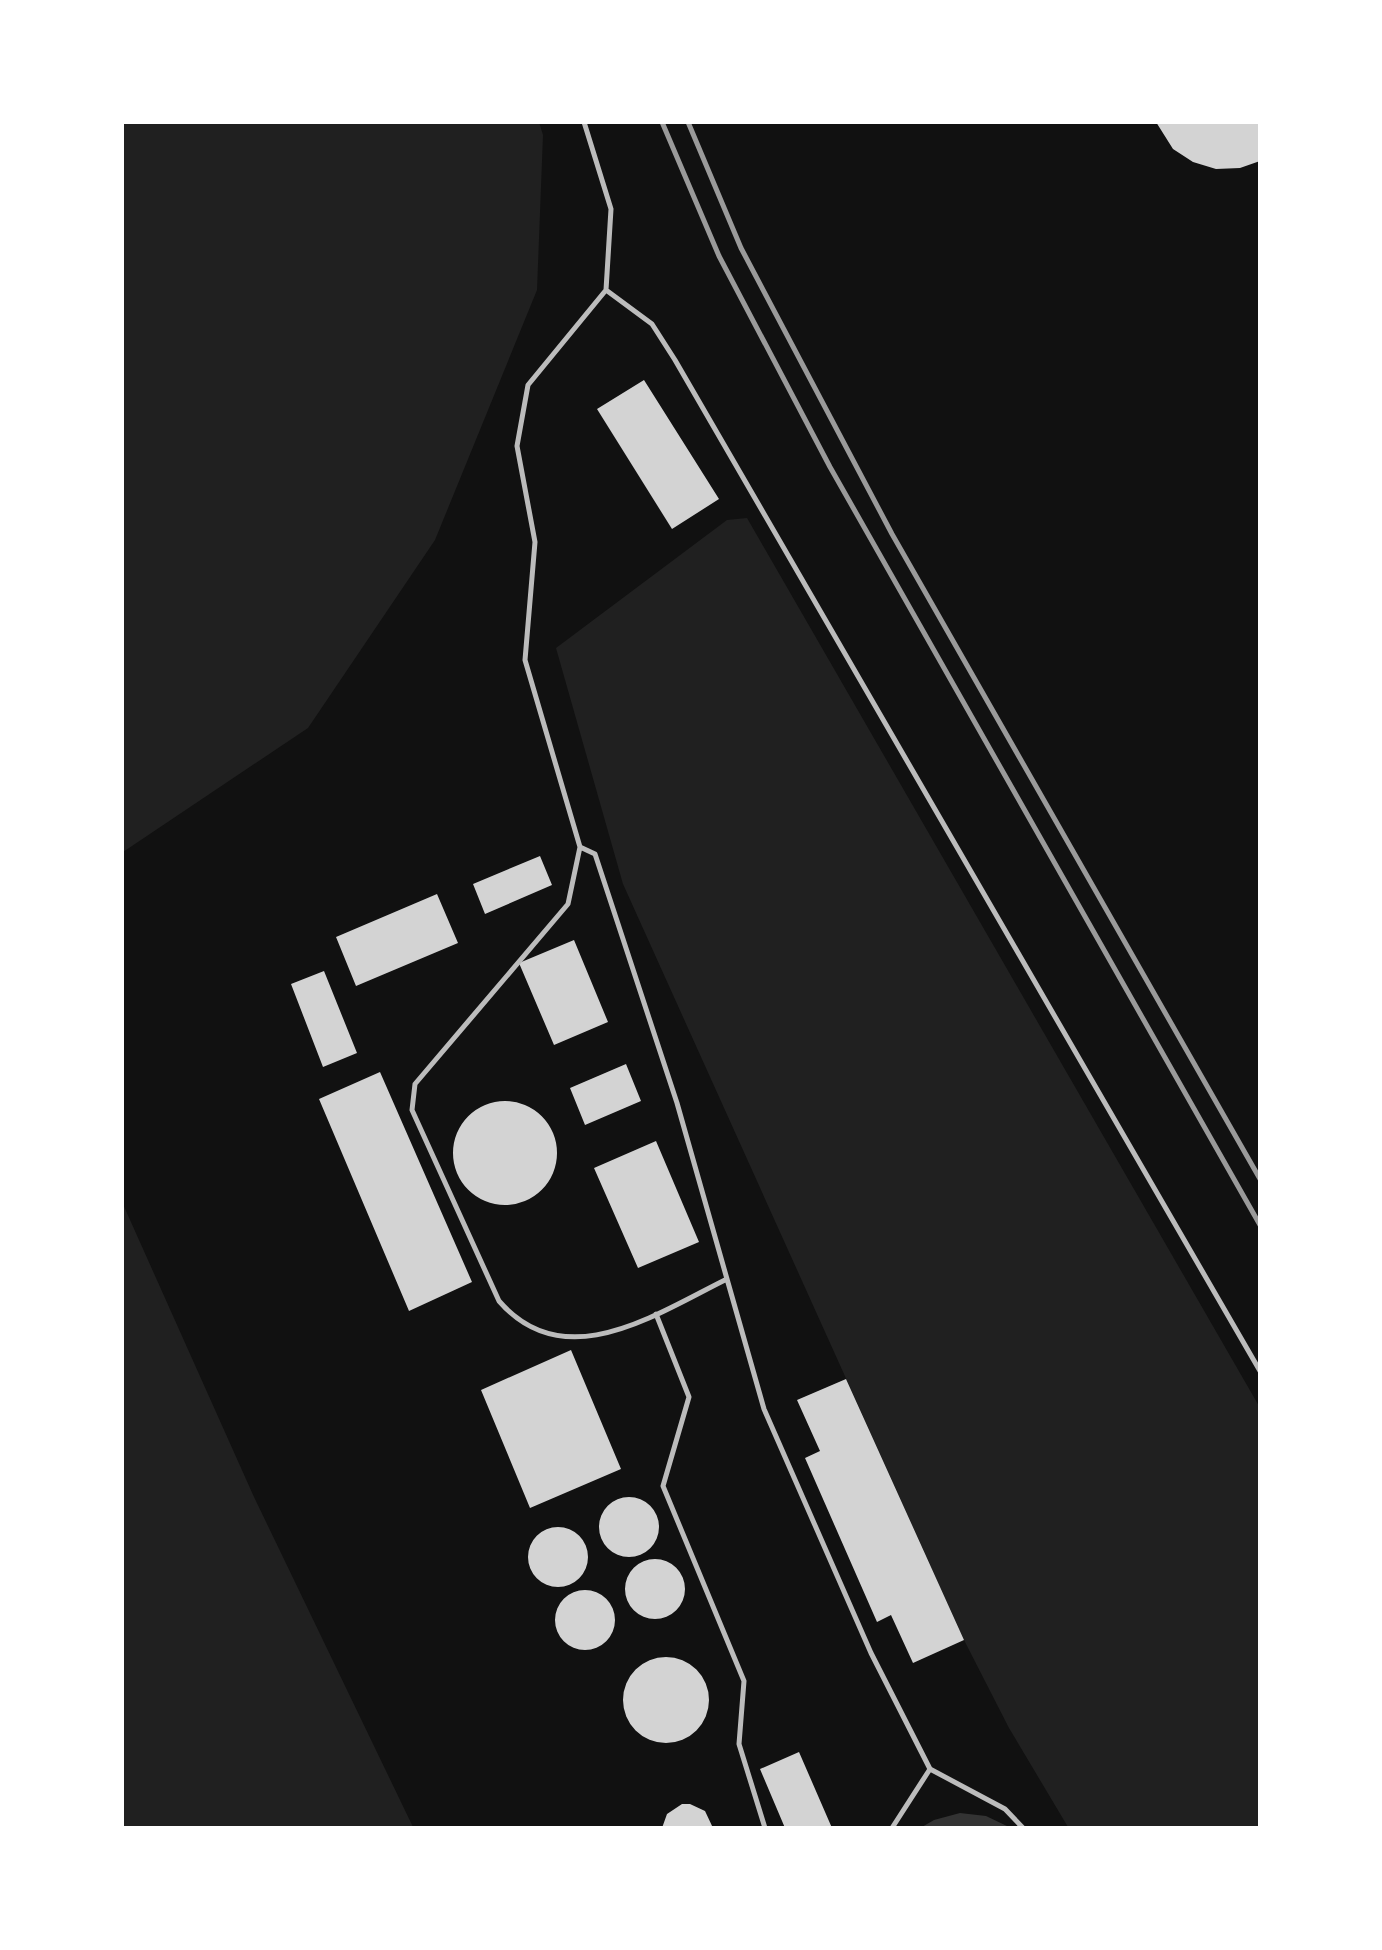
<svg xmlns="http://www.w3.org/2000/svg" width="1382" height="1950" viewBox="0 0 1382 1950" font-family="'PT Sans',sans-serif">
<rect width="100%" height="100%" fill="#111"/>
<!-- green -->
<path fill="#202020" d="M123 122H539L543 135 537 290 435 540 308 728 123 852Z
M747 518 1259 1406V1827H1068L1009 1728 964 1640 623 884 556 648 727 520Z
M122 1202 254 1497 413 1827H123Z"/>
<!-- water -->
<path fill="#333" d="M960 1813 986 1816 1009 1827H922L934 1820Z"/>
<!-- building -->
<path fill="#d3d3d3" d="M1156 122H1260V161L1240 168 1216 169 1193 162 1173 149Z
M644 380 719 499 672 529 597 409Z
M540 856 552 885 485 914 473 884Z
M437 894 458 943 356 986 336 937Z
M574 940 608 1022 554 1045 519 963Z
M324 971 357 1053 323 1067 291 984Z
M626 1064 641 1101 585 1125 570 1088Z
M380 1072 472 1282 409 1311 319 1099Z
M453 1153a52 52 0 1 1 104 0a52 52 0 1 1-104 0Z
M656 1141 699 1242 638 1268 594 1168Z
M571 1350 621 1469 530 1508 481 1390Z
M846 1379 964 1640 913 1663 891 1615 877 1622 805 1458 820 1451 797 1400Z
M599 1527a30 30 0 1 1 60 0a30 30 0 1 1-60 0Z
M528 1557a30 30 0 1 1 60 0a30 30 0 1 1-60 0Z
M625 1589a30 30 0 1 1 60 0a30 30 0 1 1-60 0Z
M555 1620a30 30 0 1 1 60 0a30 30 0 1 1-60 0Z
M623 1700a43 43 0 1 1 86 0a43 43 0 1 1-86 0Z
M799 1752 832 1828H785L760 1769Z
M682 1804H690L705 1811 713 1828H662L667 1814Z"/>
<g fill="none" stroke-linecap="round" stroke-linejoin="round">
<!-- service -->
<path stroke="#bcbcbc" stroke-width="5" d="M584 122 611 209 606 290
M606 290 652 324 675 360 1260 1371
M580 847 595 854 677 1103 727 1279C656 1314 565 1377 499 1301L412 1110 415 1084 568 904 580 847 525 660 535 542 517 446 528 385 606 290
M727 1279 764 1409 871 1653 930 1769 892 1828
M656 1314 689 1397 663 1486 744 1681 739 1744 765 1828
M930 1769 1005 1809 1023 1828"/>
<!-- rail -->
<path stroke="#9a9a9a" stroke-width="5" d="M662 122 719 256 830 467 1260 1225
M688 122 741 248 892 534 1260 1179"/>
</g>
<!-- border -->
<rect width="1382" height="1950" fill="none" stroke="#ffffff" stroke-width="248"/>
</svg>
